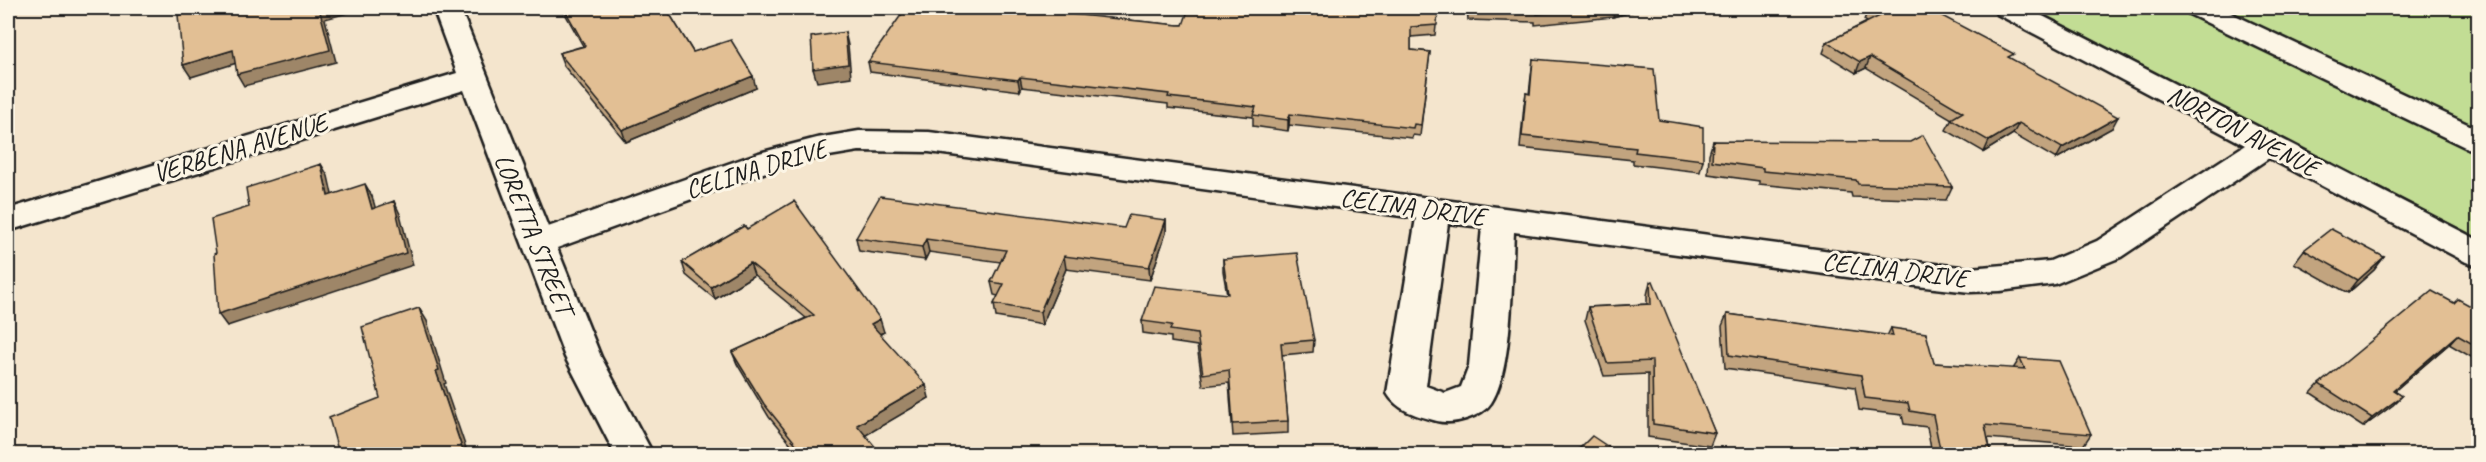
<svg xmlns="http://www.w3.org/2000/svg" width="2486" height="462" viewBox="0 0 2486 462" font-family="Caveat,sans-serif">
<rect width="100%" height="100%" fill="#f4e5cd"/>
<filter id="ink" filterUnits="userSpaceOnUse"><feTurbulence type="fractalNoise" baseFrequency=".0167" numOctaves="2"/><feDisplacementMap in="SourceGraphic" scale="12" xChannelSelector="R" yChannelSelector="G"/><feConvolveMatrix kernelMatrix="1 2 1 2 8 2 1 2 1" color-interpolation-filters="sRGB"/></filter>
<g filter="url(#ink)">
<!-- green -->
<path fill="#c2dd94" stroke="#6f7c58" stroke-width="1.5" d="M2031 8H2187L2478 148V238Z
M2222 8H2478V130Z"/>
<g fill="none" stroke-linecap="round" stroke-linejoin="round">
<!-- street casing -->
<g stroke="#1c1c1c" stroke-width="5">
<path id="street" d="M433 8H460L548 227 759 153 817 138 859 131 929 132 1899 260 1970 268 2050 261 2097 241 2245 145 1997 14 1993 8H2027L2478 240V266L2466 262 2269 158 2121 257 2055 284 2000 291 1970 292 1899 284 1514 232C1512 273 1513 371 1491 403 1482 417 1453 425 1437 421 1418 416 1397 411 1387 393L1416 218 929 152 859 151 817 158 780 167 557 248 601 357 653 454H615L565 357 464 90 8 231V209L457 73ZM1448 223 1482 227 1469 366 1461 387 1445 393 1426 386Z
M2186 8H2220L2478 129V151L2467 148 2189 14Z"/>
</g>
<!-- street -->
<use href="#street" fill="#fcf5e5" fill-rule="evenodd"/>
</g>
<!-- wall -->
<path fill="#c2a47f" stroke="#1c1c1c" stroke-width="1.5" d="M562 8H666L693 52 756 88 626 142 564 66 559 53 583 46Z
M1438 8 1435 35 1411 37V50L1430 52 1420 136 1413 135 1412 138 1289 125 1288 131 1253 126V117L1168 108V104L1022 87 1020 91 870 72 868 62 1028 10 1178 25Z
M1467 8H1645L1613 17 1535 25V22L1468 20Z
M1868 10 2011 59 2112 128 2056 159 2013 134 1984 152 1946 130 1952 119 1866 68 1856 73 1823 53 1827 42 1867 22 1864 20Z
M1533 59 1659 120 1703 160 1700 172 1633 164V160L1520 148 1524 105 1526 93 1529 94Z
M1713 141 1952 187 1946 200 1852 197 1851 193 1759 184V181L1708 174 1709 154Z
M1166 220V233L1150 280 1066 269 1042 325 996 317 994 304 998 296 994 295 991 282 1001 262 929 252 925 260 859 251 856 238 1124 228Z
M744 226 884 332 880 334 929 398 865 435 881 454H799L769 417 737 364 732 352 806 318 754 275 715 299 686 275 682 262Z
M2304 250 2384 257 2374 270 2348 293 2294 263Z
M1223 259 1314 340 1313 352 1282 355 1288 421V433L1233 436 1229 383 1203 386 1197 346 1171 342V337L1143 333 1142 321 1227 294 1223 271Z
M1650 282 1715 433 1710 446 1648 437V374L1604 376 1585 320 1588 307 1647 304V295Z
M2454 303 2478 310V361L2449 344 2394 391 2402 396 2393 405 2363 427 2311 393 2319 384Z
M1727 314 1887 336 1891 328 1934 363 2013 369 2020 358 2091 434 2083 446 1988 438 1991 454H1932L1927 427 1904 424 1902 415 1859 410 1855 387 1725 368 1722 326Z"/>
<!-- shaded-wall -->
<path fill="#9e8668" stroke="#1c1c1c" stroke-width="1.5" d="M8 8H14L10 64 13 68 8 130Z
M319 8H366L325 19 336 62 244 86 237 74Z
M1020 8H1029L1021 19 1019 9Z
M1615 8H1645L1613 17Z
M845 32 848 45 851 77 817 82 813 69Z
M233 50 240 62 191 77 183 65Z
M1870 57 1866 68 1856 73 1860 62Z
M753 76 756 88 626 142 622 130Z
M1020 77 1022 87 1020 91 1018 80Z
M1290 114 1289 125 1288 131V120Z
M2118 117 2112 128 2056 159 2062 148Z
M2019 123 2013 134 1984 152 1989 141Z
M321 164 328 176 335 208 328 196Z
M365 184 372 196 379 221 372 209Z
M394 201 400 214 413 265 227 326 218 314Z
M1166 220V233L1150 280 1149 267Z
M926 239 929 252 925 260 922 247Z
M1064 256 1066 269 1042 325 1040 312Z
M2384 257 2374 270 2348 293 2358 280Z
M750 263 754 275 715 299 711 287Z
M419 308 427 321 446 383 444 384 468 454H464L436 371Z
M880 319 884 332 874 336 871 324Z
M2457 335 2449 344 2384 400 2393 390Z
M926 385 929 398 861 438 857 425Z
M2402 396 2393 405 2363 427 2372 418Z
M8 433 11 436 10 454H8Z"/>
<!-- building -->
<path fill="#e2bf94" stroke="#1c1c1c" stroke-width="1.5" d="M203 8H319L330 50 237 74 233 50 183 65 178 15Z
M564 8H666L693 52 731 40 753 76 622 130 559 53 585 46Z
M906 8H1020L1019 9 1178 25H1183L1189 8H1438L1437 25 1411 27V50L1430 52 1421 125 1414 124 1413 128 1290 114 1288 120 1253 115 1256 107 1168 97 1169 94 1020 77 1018 80 868 62Z
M1469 8H1599L1537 14V10Z
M1872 8H1927L2014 54 2008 57 2118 117 2062 148 2019 123 1989 141 1951 119 1963 112 1870 57 1860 62 1827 42 1880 16 1868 10Z
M845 32 848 64 813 69 811 37Z
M1533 59 1654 69 1659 120 1703 127V160L1635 152 1636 148 1522 136 1526 93 1530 94Z
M1923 135 1952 187 1858 184 1856 180 1763 171V168L1712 161 1713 141 1910 142Z
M321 164 328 196 365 184 372 209 394 201 406 253 218 314 214 254 216 253 211 219 249 207 246 188Z
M880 196 1124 228 1129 215 1166 220 1149 267 1064 256 1040 312 994 304 1004 284 991 282 1006 250 926 239 922 247 856 238Z
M794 201 880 319 871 324 926 385 857 425 881 454H804L764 404 732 352 814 315 750 263 711 287 682 262 744 226 747 229Z
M2331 229 2384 257 2358 280 2304 250Z
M1297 253 1314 340 1281 343 1288 421 1233 424 1229 370 1203 374 1197 334 1170 330 1172 325 1142 321 1154 286 1228 294 1223 259Z
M1653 281 1715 433 1653 424 1652 361 1607 363 1588 307 1651 304 1650 282Z
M2432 291 2454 303 2458 299 2478 310V347L2457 335 2393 390 2402 396 2372 418 2319 384Z
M419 308 439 370 436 371 464 454H392V453L389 454H339L329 418 380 398 362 327Z
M1727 314 1893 336 1891 328 1926 333 1934 363 2025 369 2020 358 2059 361 2091 434 1985 425 1991 454H1941L1933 415 1910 411 1908 403 1865 398 1861 375 1729 355Z
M1592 436 1619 454H1574Z
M1312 450 1318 454H1307Z"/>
</g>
<g text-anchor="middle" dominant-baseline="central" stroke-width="6" stroke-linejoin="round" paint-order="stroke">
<!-- street labels -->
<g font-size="26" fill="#1c1c1c" stroke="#fcf5e5">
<text transform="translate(2243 131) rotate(28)">NORTON AVENUE</text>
<text transform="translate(240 148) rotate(-17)">VERBENA AVENUE</text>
<text transform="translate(756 169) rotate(-17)">CELINA DRIVE</text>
<text transform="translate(1413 207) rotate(8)">CELINA DRIVE</text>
<text transform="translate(534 234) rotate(68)">LORETTA STREET</text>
<text transform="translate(1895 270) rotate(7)">CELINA DRIVE</text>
</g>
</g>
<!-- margin -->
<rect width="2486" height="462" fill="none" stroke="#fcf5e5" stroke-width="30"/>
<rect x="15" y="15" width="2456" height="432" fill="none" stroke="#1c1c1c" stroke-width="2" filter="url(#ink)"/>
</svg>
